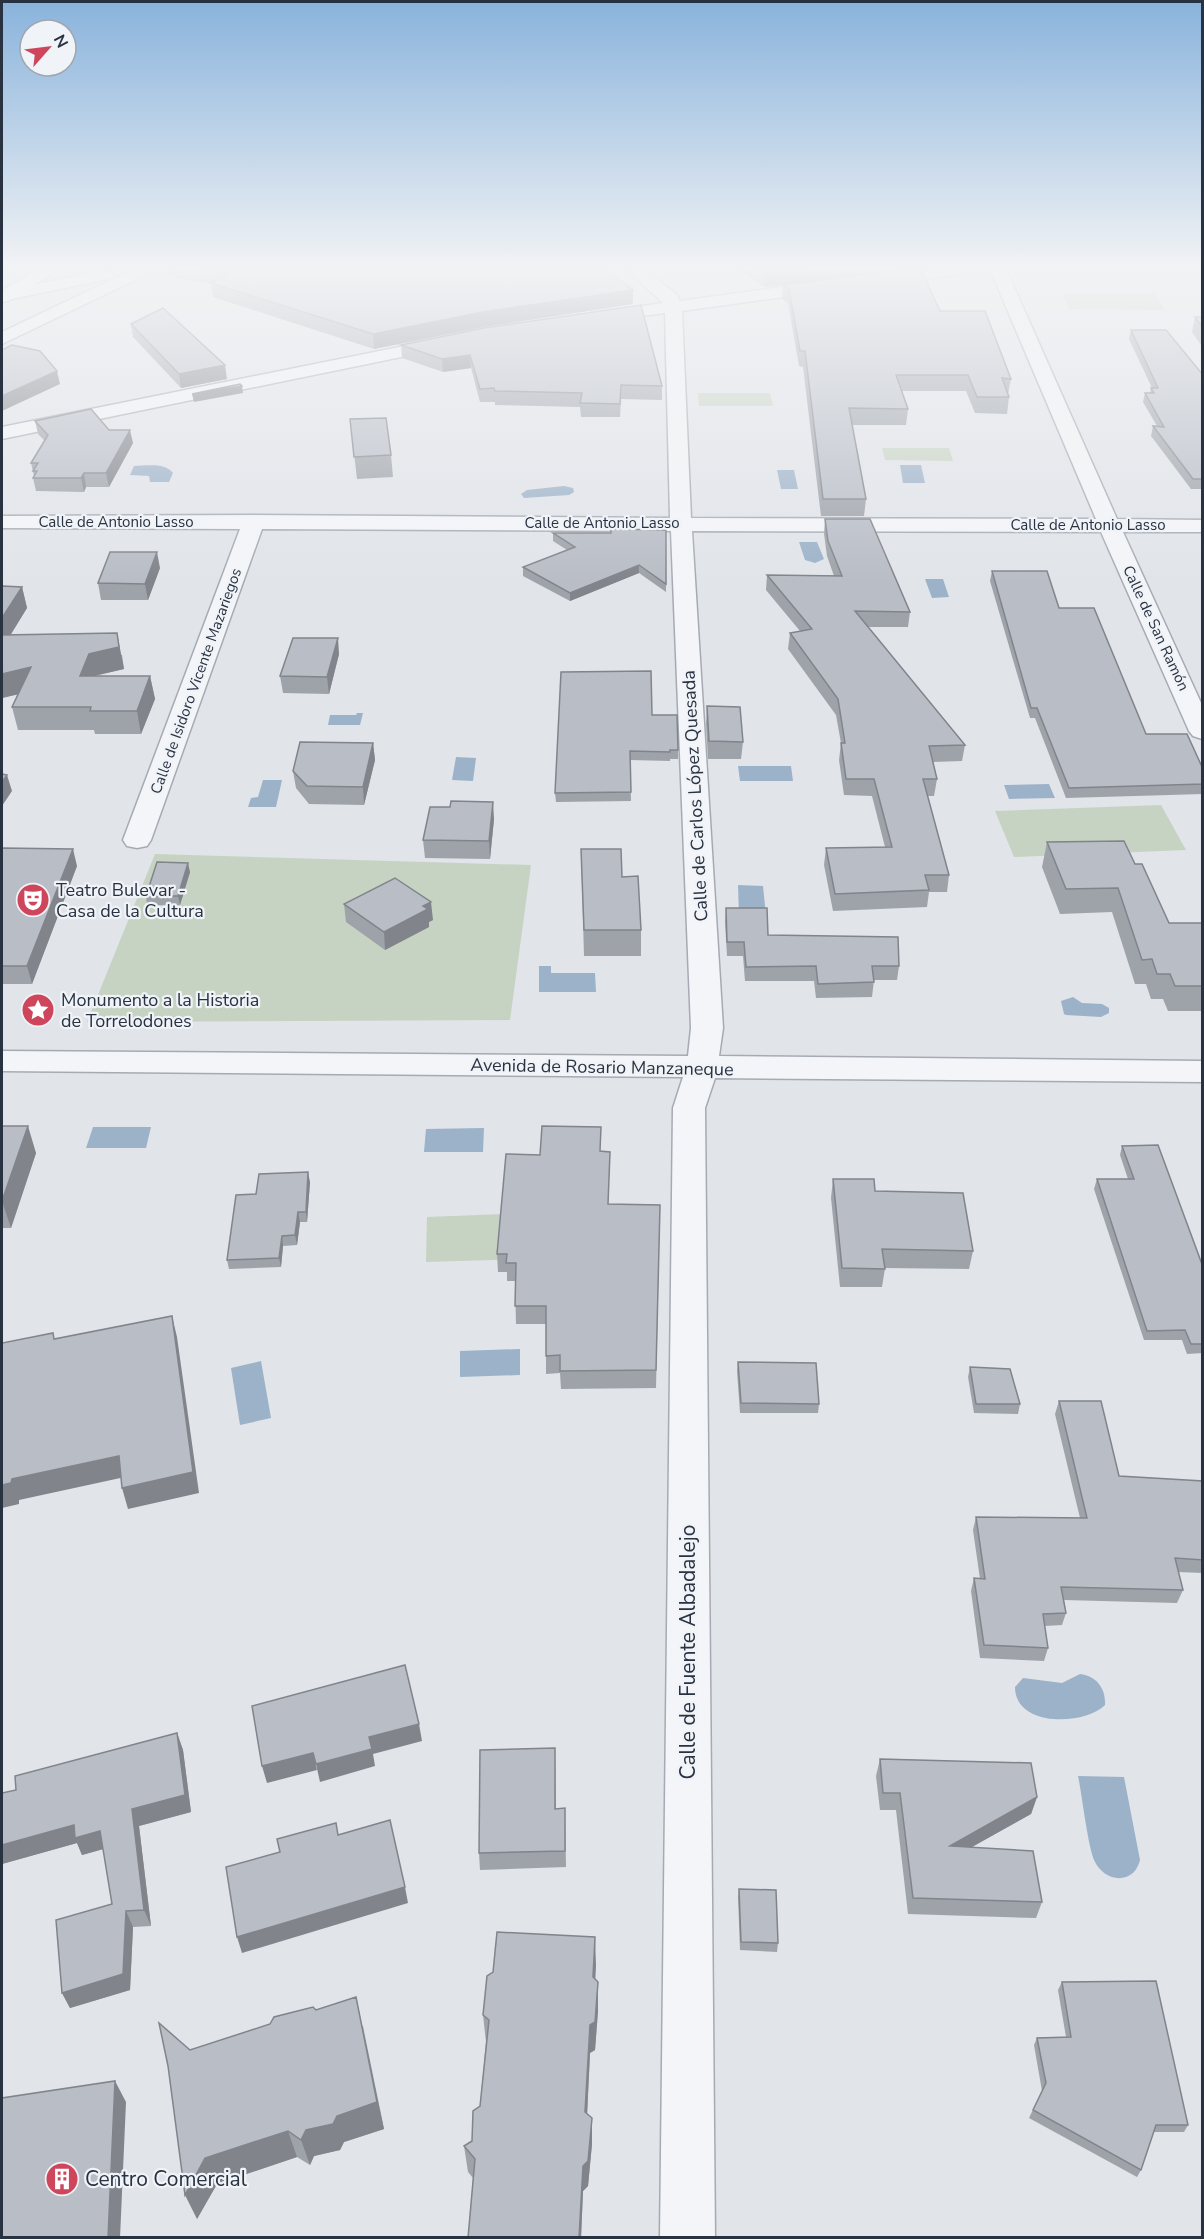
<svg xmlns="http://www.w3.org/2000/svg" width="1204" height="2239" viewBox="0 0 1204 2239" font-family="'Nunito Sans',sans-serif">
<rect width="100%" height="100%" fill="#e1e4e9"/>
<!-- green -->
<path fill="#c6d3c2" d="M1062 293H1155L1165 310 1069 309Z
M698 393H770L773 406H699Z
M882 448H949L953 461 885 460Z
M1161 805 1186 850 1014 857 995 811Z
M155 854 531 865 510 1020 87 1022Z
M556 1212 558 1258 426 1262 427 1217Z"/>
<!-- water -->
<path fill="#9cb2c9" d="M900 465H921L925 483H903Z
M134 466C147 466 164 462 173 473L169 482H150L149 476 130 475Z
M777 470H794L798 489H781Z
M564 486 573 488 574 492 569 495 524 498 521 494 527 490Z
M799 542H817L824 559 815 563 805 560Z
M925 579H943L949 597 932 598Z
M357 713H363L360 725H328L330 715H356Z
M456 757 476 758 473 781 452 780Z
M738 766H791L793 781H740Z
M263 780H282L276 807H248L251 798 258 797Z
M1049 784 1055 798 1009 799 1004 785Z
M738 885 763 886 766 916H739Z
M539 966H551V973H595L596 992H539Z
M1073 997 1082 1003 1102 1004 1109 1008V1013L1101 1017 1066 1015 1064 1014 1061 1001Z
M93 1127H151L146 1148H86Z
M484 1128 483 1152H424L426 1129Z
M520 1349V1375L460 1377V1351Z
M261 1361 271 1418 240 1425 231 1368Z
M1080 1674C1097 1676 1106 1689 1105 1705 1084 1726 1015 1727 1015 1687L1023 1678 1062 1683Z
M1078 1776 1124 1777 1140 1860C1138 1868 1134 1874 1126 1877 1114 1881 1101 1874 1095 1862 1088 1849 1082 1794 1078 1776Z"/>
<g fill="none" stroke-linecap="round" stroke-linejoin="round">
<!-- street casing -->
<g stroke="#a6abb3" stroke-width="3">
<path id="street" d="M134 269H154L152 272 2 344V332Z
M626 269H644L677 295 680 301 826 281 834 286 826 291 682 311 691 518 1096 519 990 269H1006L1117 519 1202 520V532H1123L1202 705V739L1193 736 1189 731 1101 532 692 531 723 1028 719 1056 1202 1061V1082L715 1078 705 1108 715 2238H660L673 1108 683 1077 2 1071V1051L688 1056 691 1028 671 531 262 529 151 840 147 846 137 848 127 846 123 840 240 529 2 528V516L254 515 670 518 665 313 598 322 592 321 589 317 592 313 598 312 663 303Z
M925 269H970L962 274 881 284 873 279 881 274Z
M107 270 115 275 113 278 2 301V291Z
M444 338 450 339 453 343 450 347 2 439V427Z"/>
</g>
<!-- secondary casing -->
<g stroke="#a6abb3" stroke-width="3">
<path id="secondary" d="M41 269H60L8 301 2 302V290Z"/>
</g>
<!-- street -->
<use href="#street" fill="#f3f5f8" fill-rule="evenodd"/>
<!-- secondary -->
<use href="#secondary" fill="#fff" fill-rule="evenodd"/>
</g>
<!-- wall -->
<path fill="#9ea3aa" d="M169 269H606L633 290V304L484 327 374 349 213 297 211 284 170 276Z
M737 269H921L940 311 1011 379 1008 394 1009 397 1007 414 975 413 966 391H902L908 409 906 425H852L866 499 864 516H821L803 367 799 366 788 303 782 299 783 285 764 287Z
M1195 317H1203V348L1192 332Z
M131 324 227 379 181 388 133 337Z
M1131 330 1203 375V489H1191L1151 436 1153 426H1157L1143 402 1145 393H1150L1151 388H1152L1129 339Z
M401 345 662 386V400L621 399 620 417H581L580 407 495 405V402H480L471 368 443 372 402 358Z
M350 419 391 455 393 477 357 479Z
M35 421 109 430 133 443 109 487H86L84 492 36 491 33 478 34 476 31 463 45 441 38 434Z
M825 519 910 612 908 627H868L965 745 962 761 933 762 937 779 934 796H928L949 875 947 892H929L927 907 833 911 824 865 826 848 885 847 872 796 844 795 839 760 841 743 836 715 788 649 790 633 800 631 766 590 767 575 834 576 827 556 824 534Z
M666 530V592L639 573 570 601 523 576V567L567 550 553 541V533H611Z
M160 568 148 600H101L98 583Z
M992 571 1059 608 1146 734 1203 769V794L1066 798 1035 718H1030L990 581Z
M2 586 22 587 27 608 10 635 122 655 124 669 95 676H150L155 699 141 734H95L94 730H18L12 707 18 694 2 698Z
M339 654 329 694 283 693 280 676Z
M707 706 743 742 741 759H708L706 724Z
M652 715 678 750V759H670V761L630 760 631 801 556 802 555 793Z
M373 743 375 760 364 805 309 804 296 788 293 771Z
M494 819 490 859 425 858 423 840Z
M1047 842 1135 864 1169 923H1203V1011H1168L1163 999H1151L1146 984H1135L1112 912 1060 914 1042 867Z
M2 848 77 866 32 984H2Z
M581 849 622 877 641 930V956H584Z
M190 872 180 905H147L146 896Z
M344 904 433 920 429 922V927L385 950 346 922Z
M726 908 768 935 899 966 897 980H874L872 997 816 998 814 981H745L743 956H727L725 922Z
M2 1126 36 1153 11 1228H2Z
M1122 1146 1203 1267V1353L1187 1354 1182 1340H1144L1094 1189 1097 1179H1128L1120 1155Z
M601 1151 610 1152 608 1204 660 1205 656 1388 561 1389 560 1373 546 1374V1324H516L515 1281H507V1272H498L497 1254 540 1155Z
M833 1179 875 1191 973 1251 969 1269 885 1268 882 1287H840L831 1198Z
M310 1182 307 1222H300L297 1245 283 1246 281 1267 229 1269 227 1260 256 1194Z
M738 1362 819 1404 818 1413H740L737 1371Z
M970 1367 1020 1404 1018 1414 974 1413 968 1377Z
M1059 1401 1119 1476 1203 1481V1573L1178 1572 1183 1590 1177 1603 1064 1600 1066 1613 1062 1625 1045 1626 1048 1648 1044 1661 980 1658 971 1591 974 1578 980 1579 973 1530 976 1517 1080 1518 1055 1414Z
M177 1733 183 1750 191 1812 139 1826 151 1926 133 1927 130 1990 70 2008 62 1993 112 1904 103 1849 82 1855 77 1843 2 1864V1793L16 1790Z
M555 1748 556 1809 565 1808 566 1867 480 1870 479 1853Z
M880 1759 1037 1797 1031 1814 972 1847 1042 1902 1036 1918 908 1914 896 1810H880L876 1776Z
M739 1889 778 1943 777 1952 740 1950 738 1897Z
M595 1937V1979L598 1982V2011L595 2050 590 2053 587 2114 592 2144 588 2186 583 2191 581 2238H468L473 2178 468 2172 464 2146 472 2141 480 2106 486 2042 483 2015Z
M1062 1982 1188 2125 1184 2132H1154L1141 2170 1137 2177 1029 2118 1042 2091 1034 2045 1037 2038 1066 2037 1058 1990Z
M316 2010 363 2026 384 2129 344 2142 340 2150 314 2156 310 2165 297 2157 217 2184 197 2219 190 2050Z"/>
<!-- shaded-wall -->
<path fill="#81848b" d="M806 269H911L764 287 765 274Z
M633 290V304L484 327 374 349 373 334 483 312Z
M470 355 471 368 443 372 442 359Z
M225 365 227 379 181 388 179 374Z
M57 371 60 384 2 411V396Z
M242 386 243 393 194 402 192 394Z
M130 430 133 443 109 487 106 473Z
M84 473 86 487 84 492 81 478Z
M157 552 160 568 148 600 145 584Z
M639 565V573L570 601V593Z
M22 587 27 608 2 649V618Z
M117 633 124 669 93 676H80L89 654Z
M338 638 339 654 329 694 327 677Z
M31 667 37 690 2 698V674Z
M150 676 155 699 141 734 137 711Z
M373 743 375 760 364 805 363 787Z
M7 775 12 791 2 806V782Z
M493 802 494 819 490 859 489 841Z
M73 849 77 866 32 984 27 966Z
M188 863 190 872 180 905 178 896Z
M431 902 433 920 429 922V927L385 950 384 932 423 906Z
M28 1126 36 1153 11 1228 2 1201Z
M308 1172 310 1182 307 1222 306 1212Z
M298 1212 300 1222 297 1245 295 1235Z
M282 1236 283 1246 281 1267 279 1258Z
M172 1316 177 1337 199 1493 128 1509 122 1488Z
M119 1456 125 1477 19 1500V1504L2 1508V1485L12 1479Z
M419 1724 422 1741 373 1754 375 1766 320 1782 316 1764 369 1737Z
M177 1733 183 1750 191 1812 139 1826 151 1926 144 1910 132 1809Z
M313 1753 317 1770 267 1783 262 1766Z
M1037 1797 1031 1814 945 1862 950 1846Z
M74 1825 100 1831 107 1848 82 1855 77 1843 2 1864V1845Z
M405 1887 408 1903 242 1953 237 1937Z
M126 1911 133 1927 130 1990 70 2008 62 1993Z
M595 1937 596 1966 594 2006 593 1977Z
M598 1982V2011L595 2050 590 2053 586 2138 585 2112 590 2025Z
M356 1997 384 2129 344 2142 340 2150 314 2156 310 2165 301 2140 306 2130 337 2116Z
M115 2081 126 2102 120 2238H108Z
M592 2118V2144L588 2186 583 2191 581 2238H579L583 2166Z
M288 2131 297 2157 217 2184 197 2219 185 2195 205 2158Z"/>
<!-- building -->
<path fill="#b8bdc6" stroke="#81848b" stroke-width="1.5" d="M204 269H606L633 290 483 312 373 334 211 283 229 274Z
M758 269H806L765 274Z
M908 269H921L940 311H985L1011 379 1002 378 1009 397H977L968 375H896L908 409 849 408 866 499H823L805 351H800L789 289 783 285Z
M641 305 662 386 621 385 620 404 580 403 582 393 495 391 494 388 480 389 470 355 442 359 401 345 484 328Z
M163 308 225 365 179 374 131 324Z
M1195 317H1203V328Z
M1131 330H1166L1203 375V479H1193L1153 426 1164 427 1145 393H1154L1151 388H1158Z
M12 345 40 351 57 371 2 396V350Z
M240 384 242 386 192 394Z
M91 409 109 430H130L106 473H84L81 478H33L37 471H33L38 463H31L48 435 35 421Z
M386 418 391 455 354 457 350 419Z
M825 519H870L910 612 855 611 965 745 929 746 937 779H923L949 875H925L929 890 835 894 826 848 892 847 874 779H846L841 743H845L838 699 790 633 812 629 767 575 842 576 828 541Z
M611 529 666 530V584L639 565 570 593 523 567 575 547 553 533H611Z
M110 552H157L145 584 98 583Z
M992 571H1047L1059 608H1094L1146 734H1187L1203 769V784L1069 788 1037 708H1031Z
M2 586 22 587 2 618Z
M117 633 119 647 89 654 80 676H150L137 711H90L91 707H12L31 667 2 674V635Z
M293 638H338L327 677 280 676Z
M651 671 652 715H677L678 750H670V752L630 751 631 792 555 793 561 672Z
M707 706 740 707 743 742 709 741Z
M300 742 373 743 363 787 307 786 293 771Z
M2 774 7 775 2 782Z
M451 801 493 802 489 841 423 840 430 807H450Z
M1124 841 1135 864H1142L1169 923H1203V986H1175L1170 974H1157L1152 959 1142 960 1118 888 1066 889 1047 842Z
M2 848 73 849 27 966H2Z
M581 849H621L622 877 638 876 641 930H584Z
M157 862 188 863 178 896H146Z
M395 878 431 902 423 906 428 909 384 932 344 904Z
M726 908H767L768 935 898 937 899 966H872L874 982 818 984 816 966 746 967 744 942H727Z
M2 1126H28L2 1201Z
M542 1126 601 1127 600 1151 610 1152 608 1204 660 1205 656 1370 560 1371V1355L546 1356V1306H515L516 1263H506L507 1254H497L506 1154 540 1155Z
M1158 1145 1203 1267V1344H1191L1185 1330 1147 1331 1097 1179H1134L1122 1146Z
M308 1172 306 1212H298L295 1235 282 1236 279 1258 227 1260 236 1195 256 1194 259 1174Z
M833 1179H874L875 1191 963 1193 973 1251 882 1249 885 1269 842 1268Z
M172 1316 193 1472 122 1488 119 1456 12 1479 11 1483 2 1485V1343L53 1333 54 1339Z
M738 1362 816 1363 819 1404 741 1403Z
M970 1367 1010 1369 1020 1404H976Z
M1059 1401H1101L1119 1476 1203 1481V1560L1175 1558 1183 1590 1061 1587 1066 1613 1043 1614 1048 1648 984 1645 974 1578 985 1579 976 1517 1087 1518Z
M405 1665 419 1724 369 1737 372 1749 316 1764 313 1753 262 1766 252 1706Z
M177 1733 185 1795 132 1809 144 1910 126 1911 123 1974 62 1993 56 1920 112 1904 100 1831 75 1838 74 1825 2 1845V1793L16 1790 15 1776Z
M555 1748V1809L565 1808V1851L479 1853 480 1750Z
M880 1759 1031 1763 1037 1797 950 1846 1033 1851 1042 1902 913 1898 900 1793H883Z
M390 1820 405 1887 237 1937 226 1867 280 1852 277 1839 336 1823 338 1835Z
M739 1889 776 1890 778 1943 741 1942Z
M497 1932 595 1937 593 1977 598 1982 595 2022 590 2025 585 2112 592 2118 588 2161 583 2166 579 2238H468L475 2159 464 2146 472 2141 473 2111 480 2106 489 2020 483 2015 487 1976 493 1972Z
M1156 1981 1188 2125H1156L1141 2170 1033 2110 1046 2083 1037 2038 1071 2037 1062 1982Z
M356 1997 377 2102 337 2116 333 2124 306 2130 301 2140 288 2131 205 2158 185 2195 168 2066 159 2023 190 2050 270 2024 274 2017 313 2007 316 2010Z
M115 2081 108 2238H2V2098Z"/>
<!-- sky -->
<linearGradient id="sky" x2="0" y2="1"><stop stop-color="#89b3dc"/><stop offset="0.46" stop-color="#f2f3f5"/><stop offset="1" stop-color="#f2f3f5" stop-opacity="0"/></linearGradient>
<rect width="1204" height="582" fill="url(#sky)"/>
<!-- icons -->
<defs>
<g id="theatre-disc" transform="scale(1.725)"><circle r="9.5" fill="#ce465c" stroke="#f0f3f7"/><path d="M-5-5.5Q0-4 5-5.5V0Q5 5 0 6Q-5 5-5 0ZM-3.3-2.5H-1v1.5H-3.3ZM1-2.5H3.3v1.5H1ZM-2.8 1Q0 5.5 2.8 1Z" fill="#fff"/></g>
<g id="sight-disc" transform="scale(1.725)"><circle r="9.5" fill="#ce465c" stroke="#f0f3f7"/><path d="M0-6L1.8-2.2L6-1.7L2.9 1.2L3.7 5.4L0 3.3L-3.7 5.4L-2.9 1.2L-6-1.7L-1.8-2.2Z" fill="#fff"/></g>
<g id="building-disc" transform="scale(1.725)"><circle r="9.5" fill="#ce465c" stroke="#f0f3f7"/><path d="M-4-6H4V6H1V3H-1V6H-4ZM-2.5-4.3h1.7v1.8h-1.7ZM.8-4.3h1.7v1.8H.8ZM-2.5-1h1.7V.8h-1.7ZM.8-1h1.7V.8H.8Z" fill="#fff"/></g>
</defs>
<g fill-rule="evenodd">
<use href="#theatre-disc" x="33" y="900"/>
<use href="#sight-disc" x="38" y="1010"/>
<use href="#building-disc" x="62" y="2179"/>
</g>
<g text-anchor="middle" dominant-baseline="central" stroke-width="4.5" stroke-linejoin="round" paint-order="stroke">
<!-- far-street labels -->
<g font-size="15" fill="#293241" stroke="#f0f3f7">
<text x="116" y="522">Calle de Antonio Lasso</text>
<text x="602" y="523">Calle de Antonio Lasso</text>
<text x="1088" y="525">Calle de Antonio Lasso</text>
<text transform="translate(1156 628) rotate(65)">Calle de San Ramón</text>
<text transform="translate(196 681) rotate(-70)">Calle de Isidoro Vicente Mazariegos</text>
</g>
<!-- street labels -->
<g font-size="18" fill="#293241" stroke="#f0f3f7">
<text transform="translate(695 796) rotate(-93)">Calle de Carlos López Quesada</text>
<text transform="translate(602 1067) rotate(1)">Avenida de Rosario Manzaneque</text>
</g>
<!-- poi labels -->
<g font-size="18" fill="#293241" stroke="#f0f3f7" text-anchor="start">
<text x="56" y="890">Teatro Bulevar -<tspan x="56" dy="21">Casa de la Cultura</tspan></text>
<text x="61" y="1000">Monumento a la Historia<tspan x="61" dy="21">de Torrelodones</tspan></text>
</g>
<!-- near-street labels -->
<g font-size="21" fill="#293241" stroke="#f0f3f7">
<text transform="translate(688 1652) rotate(-90)">Calle de Fuente Albadalejo</text>
</g>
<!-- near-poi labels -->
<g font-size="21" fill="#293241" stroke="#f0f3f7" text-anchor="start">
<text x="85" y="2179">Centro Comercial</text>
</g>
</g>
<!-- border -->
<rect width="1204" height="2239" fill="none" stroke="#293241" stroke-width="6"/>
<!-- north arrow -->
<g transform="translate(48 48) rotate(62)"><circle r="28" fill="#f0f3f7" stroke="#a0a6ae" stroke-width="1.5"/>
<path d="M0-4.5L10 22L0 15L-10 22Z" fill="#ce465c"/>
<text y="-9" font-size="16" font-weight="bold" text-anchor="middle" fill="#293241">N</text>
</g>
</svg>
